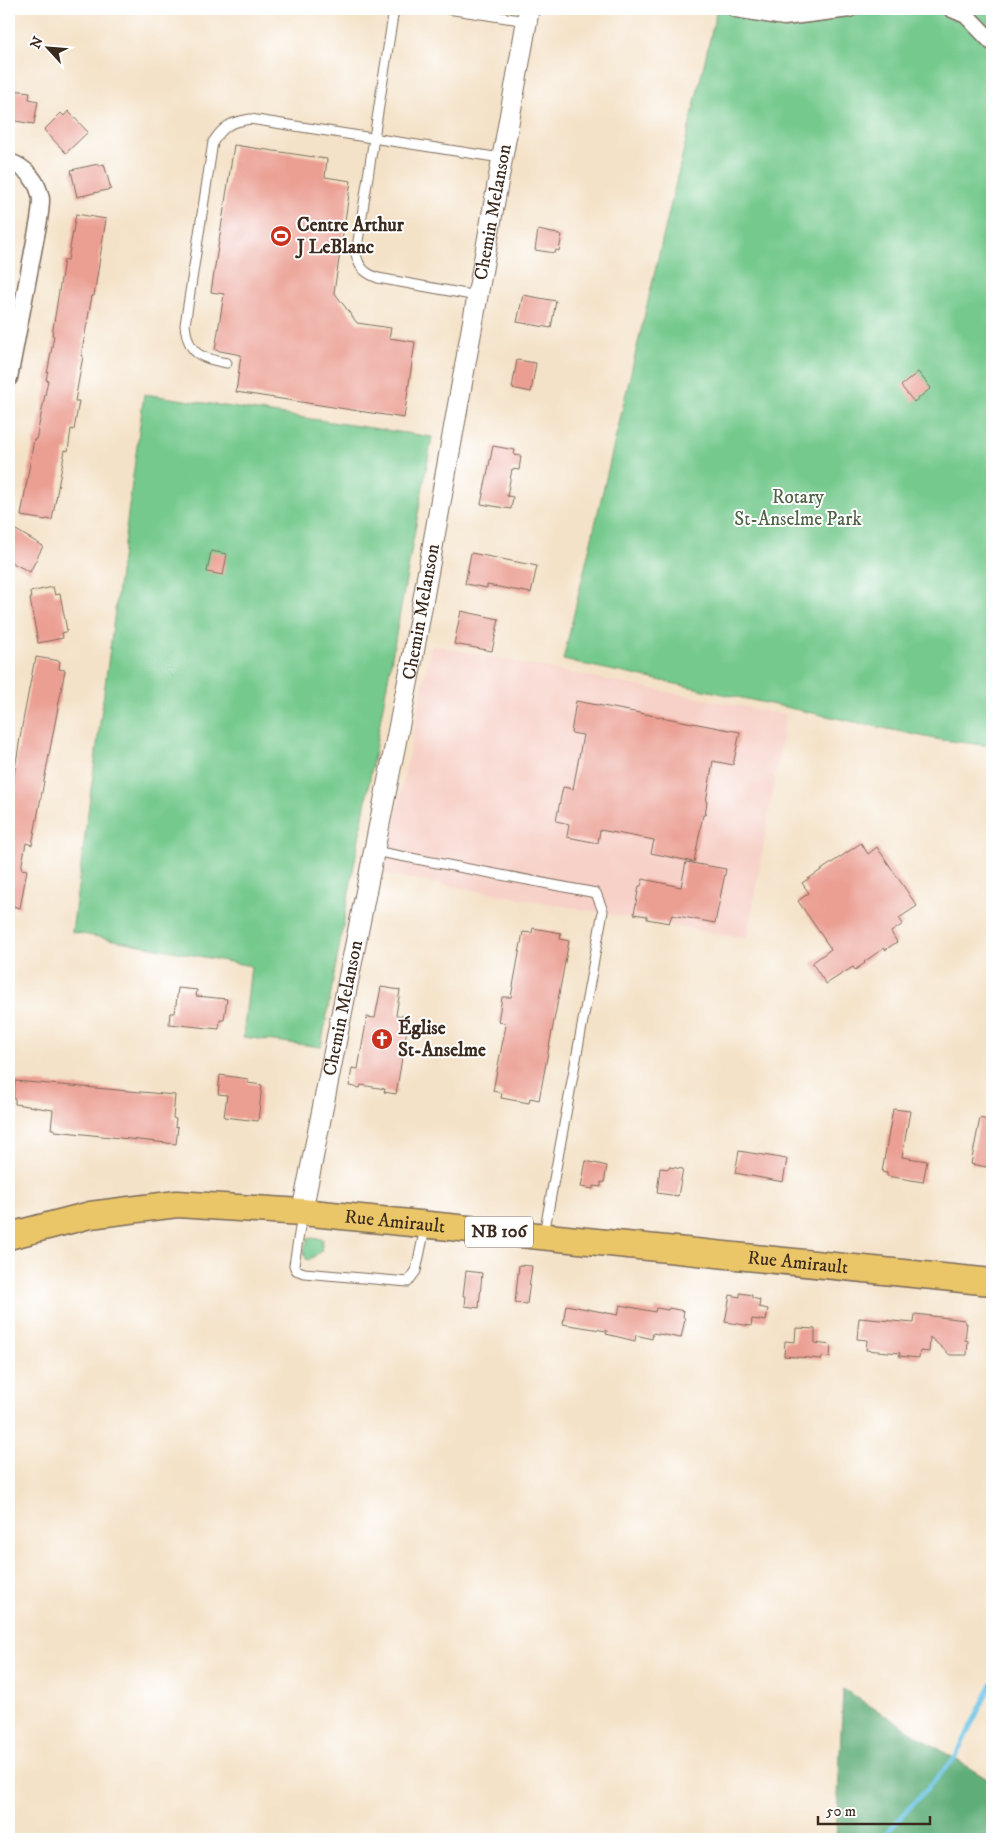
<svg xmlns="http://www.w3.org/2000/svg" width="1001" height="1848" viewBox="0 0 1001 1848" font-family="'IM FELL DW Pica',serif">
<rect width="100%" height="100%" fill="#fff"/>
<filter id="ink" filterUnits="userSpaceOnUse"><feTurbulence type="fractalNoise" baseFrequency=".02" numOctaves="2"/><feDisplacementMap in="SourceGraphic" scale="10" xChannelSelector="R" yChannelSelector="G"/><feConvolveMatrix kernelMatrix="1 2 1 2 8 2 1 2 1" color-interpolation-filters="sRGB"/></filter>
<filter id="wash" filterUnits="userSpaceOnUse"><feTurbulence type="fractalNoise" baseFrequency=".0096" numOctaves="4" result="noise"/><feDisplacementMap in="SourceGraphic" scale="20" xChannelSelector="R" yChannelSelector="G"/><feGaussianBlur stdDeviation="1.12" result="paint"/><feColorMatrix in="noise" values="0 0 0 0 0 0 0 0 0 0 0 0 0 0 0 0 0 1.4 0 .05"/><feComposite in="paint" operator="in"/></filter>
<g filter="url(#wash)">
<rect width="100%" height="100%" fill="#f4e2c8"/>
<!-- built -->
<path fill="#f7d1c8" d="M431 645 786 715 747 939 384 874Z"/>
<!-- green -->
<path fill="#74c98d" stroke="#587a56" d="M717 9H992V746L935 739 563 660Z
M144 394 432 437 321 1047 243 1037 251 966 72 932Z
M308 1238 323 1239 321 1251 309 1260 306 1259 304 1251Z"/>
<!-- forest -->
<path fill="#5fad78" stroke="#4d6c4b" d="M843 1689 992 1782V1839H836Z"/>
<g fill="none" stroke-linecap="round" stroke-linejoin="round">
<!-- stream -->
<path stroke="#68c3e6" stroke-width="4.5" d="M881 1839 955 1758 992 1683"/>
</g>
<g id="blocks">
<!-- building -->
<path fill="#eb9f93" d="M13 90 30 92 29 99 38 101 34 124 9 120V96L12 97Z
M68 111 88 132 66 153 44 130 61 113 64 116Z
M234 145 327 159 325 177 351 181 334 292 357 323 391 328 389 338 415 342 404 418 236 392 241 355 215 350 224 294 211 292Z
M98 164V166L104 164 111 189 77 197 71 170Z
M76 214 106 219 94 296H92L81 356H83L75 401H79L74 430 71 429 68 451 65 450 52 520 46 519V520L21 516 34 439 36 440 48 380H46L54 336 52 335 64 260H68Z
M538 230 562 235 559 251 556 250 555 253 535 250Z
M523 295 556 301 551 328 517 322Z
M517 360 536 363 531 392 512 388Z
M918 372 931 388 914 402 901 386Z
M493 446 515 450 514 455 521 456 519 470 512 469 507 496 513 497 511 509 481 504Z
M16 530 43 546 30 572 9 561V545Z
M211 551 227 554 223 575 207 572Z
M471 553 537 566 531 593 487 585V588L465 584Z
M53 587 55 595 60 594 67 631 62 633 63 638 38 643 30 599H31L30 592Z
M461 611 499 619 492 651 454 644Z
M36 657 60 661 59 669 65 670 32 845 26 843 21 869 27 870 20 908 9 905V805L22 726 34 663H35Z
M576 701 740 732 733 765 713 761 706 802H707L705 815H703L694 862 651 853 654 840 600 830 598 843 567 837 569 824 556 821 563 787 573 789 583 735 571 733Z
M861 843 868 854 877 847 917 906 899 918 903 924 891 932 897 942 885 950 884 948 864 962 865 963 855 970 853 967 826 984 812 963 831 949 798 901 809 893 802 883Z
M686 862 726 869 715 923 672 915 669 923 647 919V916L634 914 639 886H641L643 879 681 887Z
M533 928 561 933 560 939 569 941 539 1100 530 1098 529 1103 501 1098 502 1093 493 1091 506 1025 505 1023 498 1022 502 997H511L523 932 532 933Z
M381 987 400 990 396 1015 409 1017 396 1094 384 1092 385 1089 361 1085 360 1088 349 1086 352 1068 358 1069 367 1017 375 1018Z
M178 988 197 990 196 996 227 999 224 1020H220L219 1029 169 1024 170 1013H175Z
M220 1075 248 1079V1083L262 1085 258 1121 224 1117 227 1095 218 1094Z
M15 1081 175 1095 173 1118 176 1119 175 1126 178 1127 176 1144 55 1131V1129H51L53 1110 15 1104V1099L13 1098Z
M893 1109 910 1111 902 1157 927 1161 923 1182 887 1176V1173L882 1172Z
M980 1118 992 1121V1168L971 1164Z
M739 1151 787 1159 783 1182 735 1173Z
M586 1161 607 1166 604 1183 601 1182V1187L593 1186V1189L581 1187Z
M669 1167 683 1169 678 1196 657 1193 660 1168 669 1169Z
M519 1265 532 1266 527 1304 515 1303Z
M466 1271 482 1273 479 1308 465 1306 466 1296H463Z
M740 1293 752 1295V1298L760 1300 759 1307 768 1309 766 1321 752 1319 751 1326 725 1322 730 1295 740 1297Z
M566 1305 618 1315 620 1305 655 1312 656 1308 668 1310 669 1308 684 1311 683 1316 685 1319 681 1338 653 1333 652 1339 636 1335 635 1341 606 1334 607 1331 563 1324Z
M915 1314 965 1320V1323H967L965 1340 968 1341 967 1355H950L930 1337 929 1352 920 1351 919 1358 899 1356 900 1353 866 1350 867 1340 857 1339 859 1318 914 1323Z
M796 1328 815 1329V1343L831 1345 830 1357 822 1356V1359L784 1356 785 1341 795 1342Z"/>
</g>
</g>
<g filter="url(#ink)">
<use href="#blocks" fill-opacity="0" stroke="#7c6a5a" stroke-width="1"/>
<g fill="none" stroke-linecap="round" stroke-linejoin="round">
<!-- service casing -->
<g stroke="#7c6a5a" stroke-width="11">
<path id="service" d="M394 9 356 254C359 268 365 273 378 278L477 296
M448 9 527 21
M227 363C200 358 188 354 185 325L213 142C224 125 232 122 250 119L501 158
M374 851 596 893 603 911 544 1234
M302 1215 294 1265 296 1270 304 1273 408 1282 416 1271 425 1228"/>
</g>
<!-- minor casing -->
<g stroke="#7c6a5a" stroke-width="19">
<path id="minor" d="M736 9 784 17 849 9
M952 9 966 15 992 42
M9 162C26 167 38 181 41 199 41 206 40 213 39 220L9 378"/>
</g>
<!-- tertiary casing -->
<g stroke="#7c6a5a" stroke-width="22">
<g id="tertiary">
<path id="s1" d="M302 1212 413 656 529 9"/>
</g>
</g>
<!-- primary casing -->
<g stroke="#7c6a5a" stroke-width="29">
<g id="primary">
<path id="s2" d="M9 1236 90 1215 177 1204 302 1212 992 1282"/>
</g>
</g>
<!-- service -->
<use href="#service" stroke="#fff" stroke-width="9"/>
<!-- minor -->
<use href="#minor" stroke="#fff" stroke-width="16"/>
<!-- tertiary -->
<use href="#tertiary" stroke="#fff" stroke-width="20"/>
<!-- primary -->
<use href="#primary" stroke="#eac669" stroke-width="26"/>
</g>
</g>
<!-- icons -->
<defs>
<g id="stadium-disc" transform="scale(1.125)"><circle r="9.5" fill="#c8321e" stroke="#fff"/><path d="M0-5a6.5 5 0 1 0 0 10a6.5 5 0 1 0 0-10ZM-3.5-1.8h7v3.6h-7Z" fill="#fff"/></g>
<g id="church-disc" transform="scale(1.125)"><circle r="9.5" fill="#c8321e" stroke="#fff"/><path d="M-1.2-6h2.4v3.5h3.3v2.4h-3.3V6h-2.4V-.1h-3.3v-2.4h3.3Z" fill="#fff"/></g>
</defs>
<g fill-rule="evenodd">
<use href="#stadium-disc" x="281" y="236"/>
<use href="#church-disc" x="382" y="1039"/>
</g>
<g text-anchor="middle" dominant-baseline="central" stroke-width="4" stroke-linejoin="round" paint-order="stroke">
<!-- shield labels -->
<rect fill="#fff" stroke="#766a62" stroke-width="1" x="465" y="1216.5" width="68" height="31" rx="4"/>
<g font-size="18" font-weight="bold" fill="#3b2a1e">
<text x="499" y="1232">NB 106</text>
</g>
<!-- street labels -->
<g font-size="19" fill="#3b2a1e" stroke="#fff">
<text stroke="none"><textPath href="#s1" startOffset="1018">Chemin Melanson</textPath></text>
<text stroke="none"><textPath href="#s1" startOffset="612">Chemin Melanson</textPath></text>
<text stroke="none"><textPath href="#s1" startOffset="208">Chemin Melanson</textPath></text>
<text stroke="none"><textPath href="#s2" startOffset="390">Rue Amirault</textPath></text>
<text stroke="none"><textPath href="#s2" startOffset="795">Rue Amirault</textPath></text>
</g>
<!-- poi labels -->
<g font-size="19" font-weight="bold" fill="#3b2a1e" stroke="#fff" text-anchor="start">
<text x="297" y="225">Centre Arthur<tspan x="297" dy="22">J LeBlanc</tspan></text>
<text x="398" y="1028">Église<tspan x="398" dy="22">St-Anselme</tspan></text>
</g>
<!-- park labels -->
<g font-size="19" fill="#4f6245" stroke="#fff">
<text x="798" y="497">Rotary<tspan x="798" dy="22">St-Anselme Park</tspan></text>
</g>
</g>
<!-- margin -->
<rect width="1001" height="1848" fill="none" stroke="#fff" stroke-width="30"/>
<!-- north arrow -->
<g transform="translate(48 48) rotate(296)" stroke="#ffffff" stroke-width="4" paint-order="stroke">
<path d="M0-4L9 19L0 12L-9 19Z" fill="#3b2a1e"/>
<text y="-8" font-size="14" font-weight="bold" text-anchor="middle" fill="#3b2a1e">N</text>
</g>
<!-- scale -->
<path d="M818 1816v8h112v-8" fill="none" stroke="#3b2a1e" stroke-width="2.5"/>
<text x="826" y="1816" font-size="15" fill="#3b2a1e" stroke="#ffffff" stroke-width="4" paint-order="stroke">50 m</text>
</svg>
